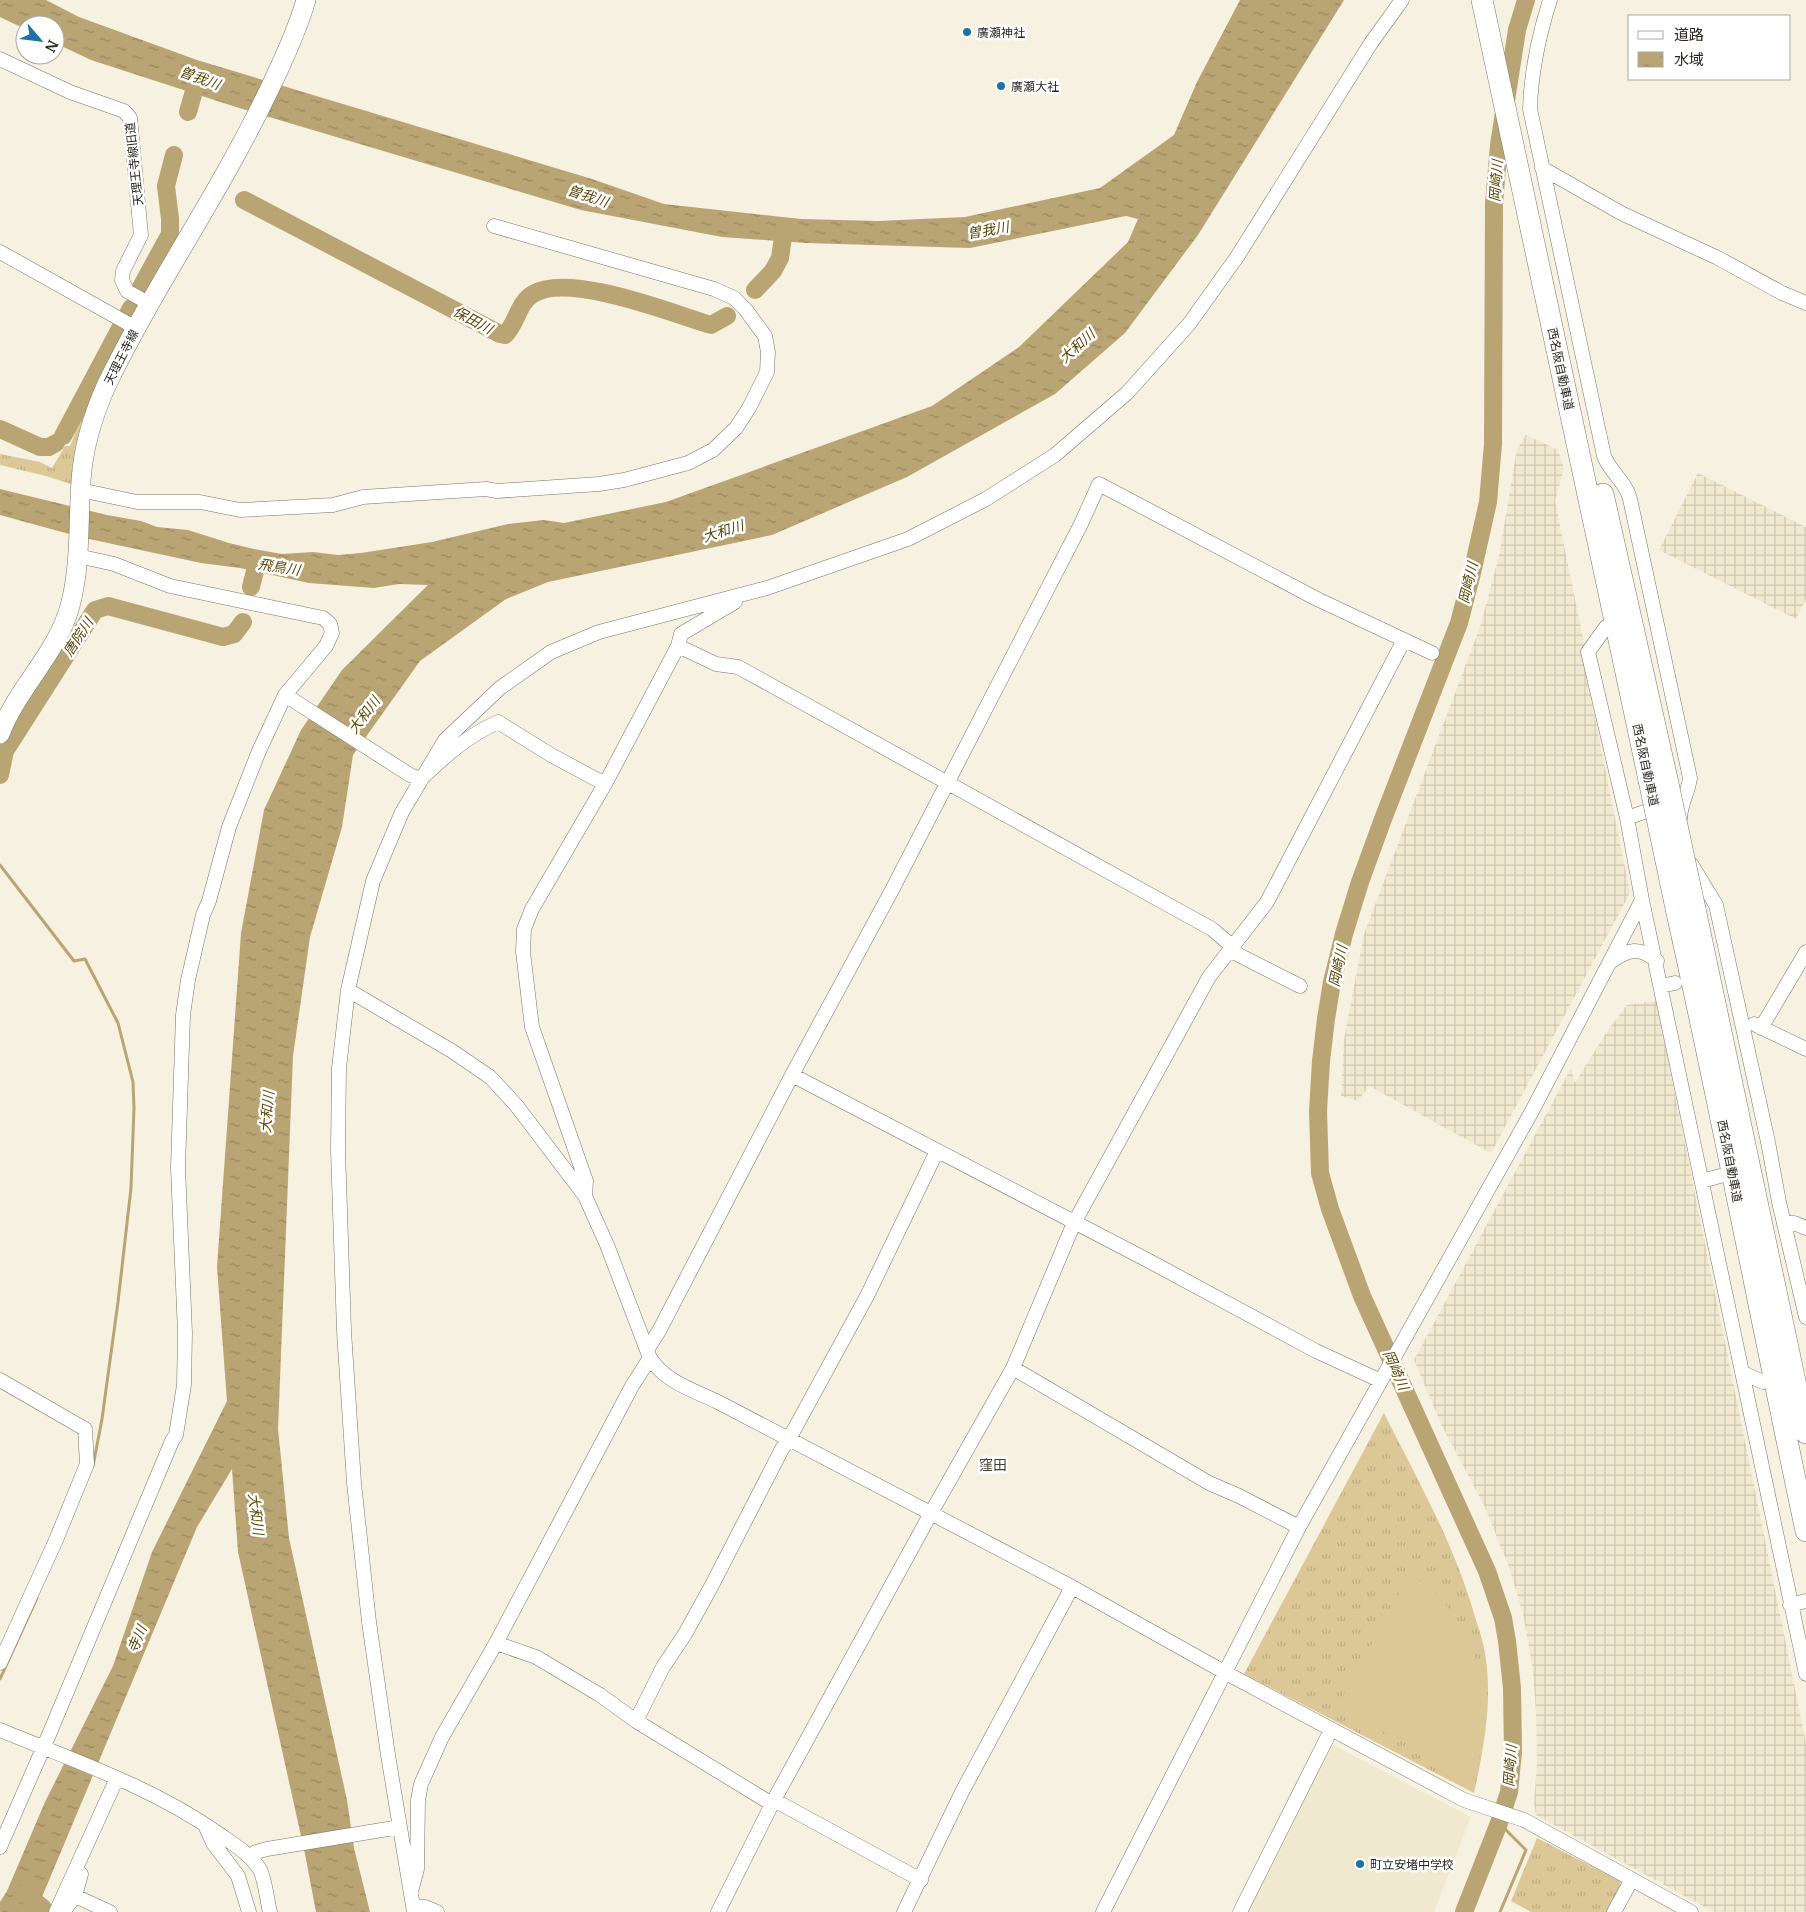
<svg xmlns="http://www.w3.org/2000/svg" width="1806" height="1912" viewBox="0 0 1806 1912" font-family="Merriweather,'Noto Sans JP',serif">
<defs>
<pattern id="industrial-grid" width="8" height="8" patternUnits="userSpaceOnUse" patternTransform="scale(1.25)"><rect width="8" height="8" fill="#f1e8d0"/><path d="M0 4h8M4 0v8" fill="none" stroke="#cfc7b2"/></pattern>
<pattern id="grass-tufts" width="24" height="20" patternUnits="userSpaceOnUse" patternTransform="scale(1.25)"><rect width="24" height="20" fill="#dcc897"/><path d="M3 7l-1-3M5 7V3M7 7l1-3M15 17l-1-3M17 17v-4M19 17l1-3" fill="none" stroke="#bdac82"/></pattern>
<pattern id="water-ripples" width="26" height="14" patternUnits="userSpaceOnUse" patternTransform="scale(1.25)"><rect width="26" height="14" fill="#b9a473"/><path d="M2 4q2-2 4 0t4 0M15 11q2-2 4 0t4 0" fill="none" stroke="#97865e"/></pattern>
</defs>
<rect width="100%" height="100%" fill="#f7f1e1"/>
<!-- built -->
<path fill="#f1e8d0" d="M1329 1743 1471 1817 1434 1912H1244Z"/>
<!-- industrial -->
<path fill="url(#industrial-grid)" d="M1526 435 1558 450 1564 469 1555 501 1585 648 1584 663 1630 893 1491 1153 1369 1086 1358 1101 1341 1096 1344 1039 1364 934 1480 627 1499 556 1517 449Z
M1698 473 1806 527V599L1796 619 1659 550Z
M1656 1001 1806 1743V1912H1714L1536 1815 1534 1802 1537 1764 1536 1710 1532 1664 1523 1614 1509 1567 1484 1505 1442 1426 1414 1360 1571 1068 1575 1083 1608 1030 1627 1005Z"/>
<!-- grass -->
<path fill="url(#grass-tufts)" d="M99 386 75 483 71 484 46 476 0 465V454L40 462 52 468 65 446H70L77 428Z
M1384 1413C1417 1479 1455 1545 1475 1617 1479 1629 1483 1641 1485 1653 1493 1700 1484 1747 1474 1793L1244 1674Z
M1537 1838 1620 1881 1621 1886 1608 1912H1531L1511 1901Z"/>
<!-- pitch -->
<path fill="#dcc897" d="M1410 1574C1419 1581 1429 1587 1437 1595 1464 1622 1483 1666 1484 1705 1485 1733 1479 1760 1474 1787L1433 1767 1431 1761 1409 1750 1411 1746 1343 1711 1341 1700Z"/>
<!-- water -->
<path fill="url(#water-ripples)" d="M0 0H46L79 17 197 60 592 179 664 204 801 219 878 221 965 217 1100 188 1174 135 1197 82 1240 0H1344L1198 235 1125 333 1055 394 907 477 772 535 548 582 506 599 420 661 353 755 342 827 310 937 293 1056 278 1429 289 1538 347 1800 354 1848 370 1912H316L305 1854 238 1552 232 1469 197 1527 42 1897 34 1912H0V1902L7 1891 45 1802 113 1666 152 1552 227 1401 217 1267 241 933 264 810 301 730 342 670 428 585 399 584 374 588 309 583 240 568 201 563 80 537 0 515V489L107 515 141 521 157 527 188 530 229 543 254 549 282 554 313 552 338 555 361 553 432 542 508 524 544 520 564 523 666 502 932 406 1019 347 1128 242 1138 219 1126 216 970 248 806 243 722 237 581 210 239 108 91 60 55 43V25H25V29L0 17Z"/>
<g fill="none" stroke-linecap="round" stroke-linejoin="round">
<!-- stream -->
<path stroke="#b9a473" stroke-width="3" d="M0 865 74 961 85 959 118 1023 133 1082 134 1108 131 1188 118 1302 102 1419 93 1466
M0 1679 37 1598
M1499 1823 1526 1850 1500 1912"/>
<!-- river -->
<path stroke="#b9a473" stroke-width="18" d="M188 112 198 77
M244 200 500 334 505 335C517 323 518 303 533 294 569 272 671 313 711 325L727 316
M140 289 170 234V219L166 186 174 155
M755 290 773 271 780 258 784 230
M0 429 40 447H49L56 443
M63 436 131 308
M251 587 257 563
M0 775 5 751 95 610 108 606 223 637 234 634 243 622
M24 1893 43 1908
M1464 1912 1499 1823 1509 1792 1513 1752 1512 1688 1507 1641 1503 1618 1487 1571 1362 1296 1330 1209 1320 1173 1318 1111 1321 1061 1326 1019 1332 982 1344 934 1360 882 1383 819 1459 623 1472 573 1488 502 1493 444 1494 203 1499 145 1517 30 1526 0"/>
<!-- minor casing -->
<g stroke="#7a7466" stroke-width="15">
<path id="minor" d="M1550 0C1539 35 1531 71 1530 109L1604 456C1610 472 1626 482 1630 499L1690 778C1688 793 1680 805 1680 819
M0 59 70 92 124 111 130 118 141 235 123 271 122 280 127 291 150 304
M1542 168 1621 213 1718 258 1782 293 1806 303
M0 252 136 328
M80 490 137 502H200L240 510 333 505 363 497 486 489 497 491 599 484 624 480 688 463 713 450 736 428 749 408 767 372 768 352 765 336 746 310 734 298 714 289 494 226
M1606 627 1588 652 1627 818 1642 900 1806 1674
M678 646 716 664 738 667 1212 929 1232 946
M285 695 410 775 421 779C445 756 467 736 498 722L551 755 605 784
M1627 818 1661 806
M1691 864 1716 905 1768 1142 1779 1202 1806 1317
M1229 950 1300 986
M1610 962C1629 949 1639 946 1657 961
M1661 986 1675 983
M348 990 452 1051 490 1077 516 1105 585 1196 607 1245 650 1358C665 1382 693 1390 718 1402L1072 1587 1226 1673 1464 1800 1524 1820 1691 1912
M1754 1024 1806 1049
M1761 1028 1806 952
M792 1075 1151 1262 1316 1351 1381 1381
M1702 1181 1720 1176
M585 1196 586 1181 532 1027 523 952 524 929 532 909 605 784 678 646 681 634 735 602
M1784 1223H1794L1806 1228
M647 1350 659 1331 792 1075 892 890 1081 524 1099 484 1317 599 1432 653
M1013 1368 1209 1483 1239 1496 1299 1527
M1743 1373 1763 1382
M0 1380 85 1429 87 1464 56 1540 0 1663
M1790 1605 1806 1601
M496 1643 536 1657 600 1695 636 1721 772 1804
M636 1721 663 1667 685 1634 711 1587 782 1449 789 1439 867 1296 937 1151
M0 1730C75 1761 152 1787 219 1834 233 1844 249 1853 259 1868 265 1877 267 1901 270 1912
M774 1800 921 1880
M205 1825 213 1843 238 1876 249 1912
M0 1847 48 1737 172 1441 176 1435 184 1385 185 1333 178 1168 183 1015 188 980 203 915 209 901 229 827 259 751 285 695 326 646 332 633 330 624 323 618 170 586 114 564 78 556
M250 1857 256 1852 267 1849 400 1827
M412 1888 417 1869 418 1800 421 1784 442 1737 496 1643 632 1386 650 1358
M75 1896 110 1912
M413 1906 425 1907 437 1912
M56 1912 117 1778
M63 1912 75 1896 81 1874
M414 1912 388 1755 369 1622 354 1483 344 1331 338 1150 339 1068 348 990 373 881 402 812 445 740 500 688 551 652 599 632 767 588 908 539 986 499 1055 455 1127 393 1189 324 1237 257 1371 43 1402 0
M718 1912 774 1800 931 1513 1013 1368 1074 1223 1209 977 1267 902 1404 640
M904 1912 962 1792 1072 1587
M1103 1912 1299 1527 1531 1113 1642 900
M1240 1912 1331 1730
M1614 1912 1632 1879"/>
</g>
<!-- major casing -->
<g stroke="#7a7466" stroke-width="20">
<path id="major" d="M0 734C17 688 57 654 70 606 81 565 78 523 81 481 83 447 93 415 107 384 156 283 221 191 269 90 283 61 297 31 306 0"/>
</g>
<!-- highway casing -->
<g stroke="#7a7466" stroke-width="22">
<path id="highway" d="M1482 0 1649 780
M1603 494 1667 779
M1695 909 1806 1433
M1677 913C1723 1119 1762 1325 1806 1531"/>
</g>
<!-- minor -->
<use href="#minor" stroke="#fff" stroke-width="14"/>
<!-- major -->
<use href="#major" stroke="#fff" stroke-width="19"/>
<!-- highway -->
<use href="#highway" stroke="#fff" stroke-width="21"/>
<!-- highway-bridge casing -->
<g stroke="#7a7466" stroke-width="22" stroke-linecap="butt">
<path id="highway-bridge" d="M1667 779 1695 909
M1649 780 1677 913"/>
</g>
<!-- highway-bridge -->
<use href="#highway-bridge" stroke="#fff" stroke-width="21"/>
</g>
<!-- markers -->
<g fill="#1c74a4" stroke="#fff" stroke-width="2">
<circle cx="967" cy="32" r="5"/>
<circle cx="1001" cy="86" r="5"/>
<circle cx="1360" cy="1864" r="5"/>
</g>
<g text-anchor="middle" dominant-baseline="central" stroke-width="5" stroke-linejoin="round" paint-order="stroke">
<!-- poi labels -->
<g font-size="12" fill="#2a2721" stroke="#fff" text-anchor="start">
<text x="977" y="32">廣瀬神社</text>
<text x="1011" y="86">廣瀬大社</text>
<text x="1370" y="1864">町立安堵中学校</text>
</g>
<!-- street labels -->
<g font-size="12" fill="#2a2721" stroke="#fff">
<text transform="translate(134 164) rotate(-96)">天理王寺線旧道</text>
<text transform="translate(121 357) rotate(-63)">天理王寺線</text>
<text transform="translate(1561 369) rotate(78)">西名阪自動車道</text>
<text transform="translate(1646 765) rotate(78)">西名阪自動車道</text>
<text transform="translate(1730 1161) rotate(79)">西名阪自動車道</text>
</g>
<!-- water labels -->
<g font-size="14" font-style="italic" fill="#5a4503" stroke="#fff">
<text transform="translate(200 78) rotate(20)">曽我川</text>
<text transform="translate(1496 181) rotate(-86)">岡崎川</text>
<text transform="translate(588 196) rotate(18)">曽我川</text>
<text transform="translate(988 230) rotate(-10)">曽我川</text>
<text transform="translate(473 320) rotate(28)">保田川</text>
<text transform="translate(1077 346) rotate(-42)">大和川</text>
<text transform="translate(723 531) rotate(-17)">大和川</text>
<text transform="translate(279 567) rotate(9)">飛鳥川</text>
<text transform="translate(1468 583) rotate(-77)">岡崎川</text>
<text transform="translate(78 637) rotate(-57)">唐院川</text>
<text transform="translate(364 715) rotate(-53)">大和川</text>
<text transform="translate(1338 966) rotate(-78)">岡崎川</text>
<text transform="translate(267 1112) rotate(-85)">大和川</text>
<text transform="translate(1396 1370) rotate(66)">岡崎川</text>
<text transform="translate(256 1514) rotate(83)">大和川</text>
<text transform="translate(137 1639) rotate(-67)">寺川</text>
<text transform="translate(1510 1766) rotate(-86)">岡崎川</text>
</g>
<!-- neighbourhood labels -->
<g font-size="14" fill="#433e31" stroke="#fff">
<text x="993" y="1465">窪田</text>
</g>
</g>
<!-- legend -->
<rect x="1628" y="15" width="162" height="65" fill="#ffffff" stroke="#aaa9a6"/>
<rect x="1638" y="31" width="25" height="8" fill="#ffffff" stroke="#aaa9a6"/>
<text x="1674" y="40" font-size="15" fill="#2a2721">道路</text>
<rect x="1638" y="52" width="25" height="15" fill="url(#water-ripples)" stroke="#aaa9a6"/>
<text x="1674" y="65" font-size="15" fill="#2a2721">水域</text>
<!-- north arrow -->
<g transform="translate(40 40) rotate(118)"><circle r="24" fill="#ffffff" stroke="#aaa9a6"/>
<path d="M0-4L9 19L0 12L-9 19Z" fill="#1c74a4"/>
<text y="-8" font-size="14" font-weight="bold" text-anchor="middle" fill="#2a2721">N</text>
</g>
</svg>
